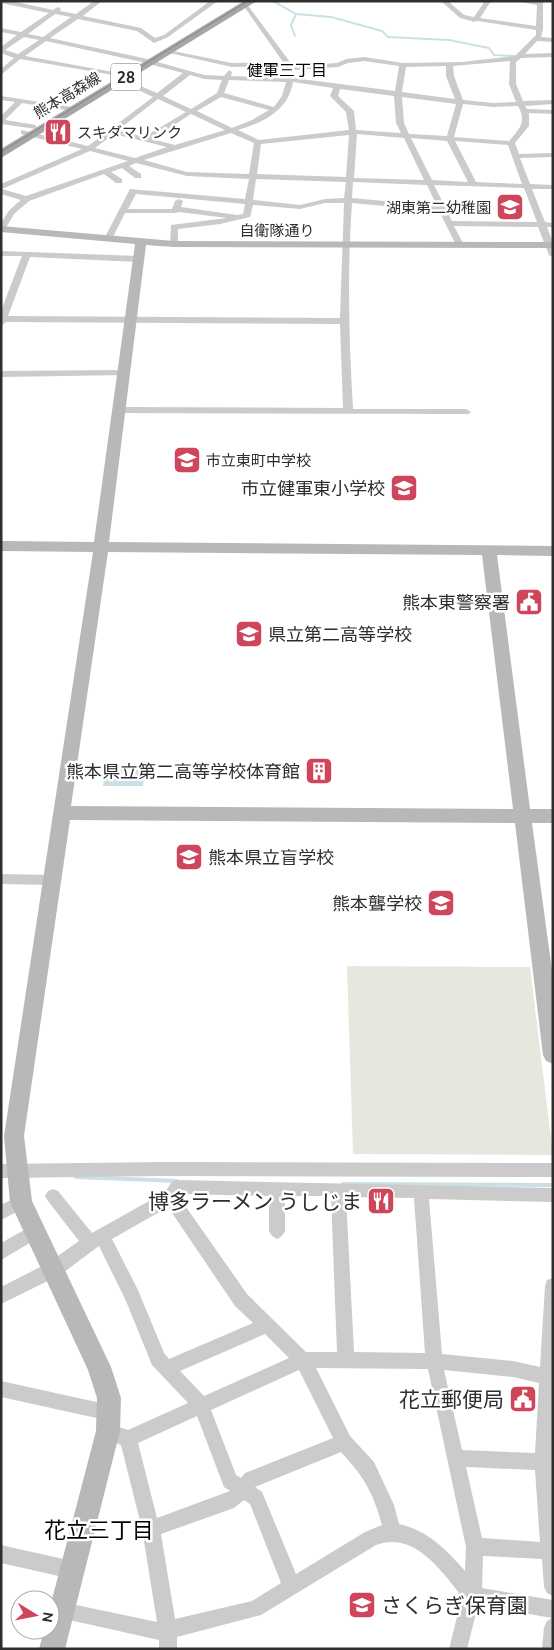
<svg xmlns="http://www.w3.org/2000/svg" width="554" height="1650" viewBox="0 0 554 1650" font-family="Ubuntu,'Noto Sans JP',sans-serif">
<rect width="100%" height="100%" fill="#fff"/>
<!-- green -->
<path fill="#e5e9dd" d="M347 966 530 967 553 1155 353 1154Z"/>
<!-- water -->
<path fill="#cbdfe7" d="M106 765 145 766 143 786H103Z"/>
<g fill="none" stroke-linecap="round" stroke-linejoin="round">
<!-- stream-far1 -->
<path stroke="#cbdfe7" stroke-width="2" d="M273 1 296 14 331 17 382 31 388 37 449 40 489 48 494 55 515 56
M295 36 291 25 296 14"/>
<!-- stream -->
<path stroke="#cbdfe7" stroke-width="4" d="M76 1177 177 1181
M343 1184 553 1185"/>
<!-- street -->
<path fill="#cbcbcb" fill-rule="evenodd" d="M1 1H12L53 10 58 7 61 9 60 11 76 14 94 1H102L83 16 141 28 155 38 164 35 210 1H218L168 37 154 43 137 31 78 19 50 38 143 58 204 75 224 76 229 70 232 72 231 76 286 78V66L232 67 165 52 168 50 232 63 283 62 243 5 246 3 293 66 337 63 346 59 364 57 403 63 462 62 515 56 536 35V30L478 21 473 22 472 21 460 18 441 1H448L464 15 474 17 485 1H491L480 18 536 26 537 5 516 1H543V29L541 37 553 38V42L537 41 525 54 553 53V57L521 58 516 62V84L523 101 553 100V104L525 106 527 109 553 110V114L529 113V126L515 143 519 154 553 153V157L520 158 530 184 553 185V189H532L545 222 553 223V227H547L553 243V257L549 255 538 227 454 226 464 245 460 247 456 245 439 211 352 203C347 272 349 340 353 409H466L471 412 469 414 118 413 113 410 118 407 343 408 340 324 6 322 1 326V311L22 256H1V251L139 256 143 259 139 262 30 257 8 316 340 318 344 203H325L300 209 253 205 250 217 220 224 178 229V244L174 246 170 244 171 225 227 218 179 212 175 213H125L111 241H105L104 239 130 189 245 199 249 179 187 176 136 163 129 166 141 174V178H135L122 168 111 172 122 179V183H116L104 174 29 201 14 214 4 231H1C1 217 10 209 21 200L1 194V184L82 149 21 134V130L88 146 153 97 113 78V75L20 59 1 75V69L14 58 1 53V47L17 35 1 32V28L21 32 49 13 1 3ZM55 14 71 17 43 37 28 34ZM24 37 39 40 18 54 5 50ZM46 41 142 62 183 73 157 93 120 77 124 76V74L25 56ZM364 61 399 66 395 91 293 78 294 70 338 67 348 63ZM510 61 509 84 516 102 493 103 463 100 454 76 453 66ZM446 66V76L455 99 402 92 406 67ZM190 75 204 79 222 80 217 93 191 109 163 96ZM229 80 286 82 282 96 274 107 224 93ZM293 82 333 88 330 96 346 112 349 130 259 140 238 130C264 122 288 111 293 82ZM340 89 394 96 396 123 401 133 356 130 354 111 338 96ZM221 97 269 110 252 120 232 128 197 111ZM402 97 456 104 447 136 409 134 404 123ZM158 99 186 112 144 137 118 130ZM463 104 493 107 518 106C527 121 520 129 509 141L454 137ZM191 114 225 130 175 145 152 139ZM231 133 254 143 249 174 187 172 144 160ZM114 134 167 147 135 158 95 148ZM357 134 404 138 424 180 354 178ZM349 135 346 177 257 174 261 144ZM411 138 447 141 468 182 432 180ZM455 141 508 145 522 184 476 182ZM90 151 128 161 26 196 2 189ZM256 179 346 182 344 198 325 199 300 205 253 200ZM353 182 427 185 437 206 352 198ZM434 185 524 188 537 222 452 221ZM136 194 245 204 243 214 237 215 181 207 183 201 179 199 175 201 172 209H128Z
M1 96 72 107 76 109 72 111 22 103 5 120 36 125V129L1 124V116L15 102 1 100Z
M123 370 126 371V375L1 377V371Z
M1 874 51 875 56 876 57 880 56 884 51 885 1 884Z
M164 1162 553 1163V1177L164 1176 1 1178V1164Z
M177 1180 553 1188V1202L429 1199 442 1354 513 1361 540 1367 545 1286 547 1280 553 1278V1596L547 1593 544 1587 542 1559 483 1556 482 1588 553 1600V1649H542L544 1627 547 1621 552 1618 478 1605 467 1649H449L462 1597C441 1570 414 1531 376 1545L261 1615 177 1637V1649H159V1640L56 1617 53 1611 56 1605 62 1602 157 1622 142 1529 121 1445 102 1437 100 1431 102 1425 108 1423 128 1430 188 1403 152 1365 126 1301 99 1246 60 1275 1 1304V1287L48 1263 79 1241 48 1201 45 1196 48 1191 53 1189 58 1191 92 1233 165 1192 172 1182ZM181 1194 269 1196V1231L272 1236 277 1239 282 1236 285 1231V1196H331L337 1352H306L247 1294 179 1197ZM346 1197 414 1198 425 1353 354 1352ZM168 1207 235 1306 253 1323 169 1359 164 1353 138 1290 112 1239ZM265 1334 289 1358 204 1396 180 1371ZM316 1368 428 1369 466 1547 465 1571C447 1550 427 1530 399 1524L394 1505 374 1462 350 1436ZM299 1370 333 1438 245 1473 241 1478 236 1475 211 1410ZM444 1370 513 1377 539 1383 535 1453 462 1450ZM197 1416 224 1487 230 1491 157 1518 138 1443ZM341 1452C364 1477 373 1492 382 1525L365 1532 296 1574 262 1492 255 1487ZM466 1467 535 1470 540 1542 482 1538ZM244 1500 250 1504 281 1583 252 1601 175 1619 161 1534 234 1508Z
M21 1195 26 1197 29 1202 26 1207 1 1220V1205Z
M35 1224 40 1227 43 1232 40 1237 1 1260V1243Z
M1 1381 110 1405 116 1407 118 1413 116 1419 110 1421 1 1397Z
M1 1545 72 1561 78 1564 81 1570 78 1576 72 1579 1 1563Z"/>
<!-- secondary -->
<path fill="#b8b8b8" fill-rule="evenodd" d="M1 226 174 241 553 242V248L174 247 146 245 109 542 553 546V556L497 555 530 809H553V823H532L553 978V1064L546 1061 543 1055 515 823 70 820 24 1136 32 1201 111 1367 121 1398 120 1431 65 1649H39L44 1630H50V1607L96 1431 97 1398 88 1370 10 1202 4 1136 93 552 1 551V541L94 542 135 244 1 232ZM108 552 482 555 513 809 71 806Z"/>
<!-- primary -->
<path fill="#a6a6a6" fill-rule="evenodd" d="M244 1H257L1 158V149Z"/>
<!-- tram -->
<path stroke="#838383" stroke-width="1" d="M1 152 248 1"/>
</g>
<!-- icons -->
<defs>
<g id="restaurant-square" transform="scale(1.4375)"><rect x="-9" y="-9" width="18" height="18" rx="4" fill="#cf455b" stroke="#fff"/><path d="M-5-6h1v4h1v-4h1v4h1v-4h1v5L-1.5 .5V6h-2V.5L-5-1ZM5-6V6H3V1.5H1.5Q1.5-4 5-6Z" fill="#fff"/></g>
<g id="school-square" transform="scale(1.4375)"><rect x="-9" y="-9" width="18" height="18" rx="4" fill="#cf455b" stroke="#fff"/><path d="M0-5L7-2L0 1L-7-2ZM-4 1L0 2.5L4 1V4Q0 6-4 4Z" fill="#fff"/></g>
<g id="civic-square" transform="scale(1.4375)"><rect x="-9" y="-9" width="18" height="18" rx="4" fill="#cf455b" stroke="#fff"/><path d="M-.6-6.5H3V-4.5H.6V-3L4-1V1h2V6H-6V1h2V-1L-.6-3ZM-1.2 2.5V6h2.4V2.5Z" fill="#fff"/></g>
<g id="building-square" transform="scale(1.4375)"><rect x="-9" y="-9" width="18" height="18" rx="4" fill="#cf455b" stroke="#fff"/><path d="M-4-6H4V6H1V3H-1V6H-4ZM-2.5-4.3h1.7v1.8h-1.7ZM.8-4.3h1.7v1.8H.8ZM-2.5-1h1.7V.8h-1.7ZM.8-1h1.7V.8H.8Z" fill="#fff"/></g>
</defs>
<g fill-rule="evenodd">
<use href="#restaurant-square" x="58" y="132"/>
<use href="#school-square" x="510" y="207"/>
<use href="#school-square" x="187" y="460"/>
<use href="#school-square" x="404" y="488"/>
<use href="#civic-square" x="529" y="602"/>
<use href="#school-square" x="249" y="634"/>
<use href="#building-square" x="319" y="771"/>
<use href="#school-square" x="189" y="857"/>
<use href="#school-square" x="441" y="903"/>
<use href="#restaurant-square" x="381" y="1201"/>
<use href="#civic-square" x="523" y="1399"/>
<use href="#school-square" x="362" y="1605"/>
</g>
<g text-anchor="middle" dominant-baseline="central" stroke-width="5" stroke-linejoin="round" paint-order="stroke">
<!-- far-street labels -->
<g font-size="15" fill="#2e2e2e" stroke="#fff">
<text transform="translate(67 95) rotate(-31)">熊本高森線</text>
<text x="277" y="230">自衛隊通り</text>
</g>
<!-- far-poi labels -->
<g font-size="15" fill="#2e2e2e" stroke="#fff" text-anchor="start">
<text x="77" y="132">スキダマリンク</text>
<text x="491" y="207" text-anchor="end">湖東第二幼稚園</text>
<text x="206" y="460">市立東町中学校</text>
</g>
<!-- far-neighbourhood labels -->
<g font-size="16" fill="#000" stroke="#fff">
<text x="287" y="70">健軍三丁目</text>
</g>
<!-- shield labels -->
<rect fill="#fff" stroke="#6d6d6d" stroke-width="1" x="111" y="63.5" width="30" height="27" rx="4"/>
<g font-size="16" font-weight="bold" fill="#2e2e2e">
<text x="126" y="77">28</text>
</g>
<!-- poi labels -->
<g font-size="18" fill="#2e2e2e" stroke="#fff" text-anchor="end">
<text x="385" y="488">市立健軍東小学校</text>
<text x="510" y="602">熊本東警察署</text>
<text x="268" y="634" text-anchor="start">県立第二高等学校</text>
<text x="300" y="771">熊本県立第二高等学校体育館</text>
<text x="208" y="857" text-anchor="start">熊本県立盲学校</text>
<text x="422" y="903">熊本聾学校</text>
</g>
<!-- near-poi labels -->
<g font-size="21" fill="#2e2e2e" stroke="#fff" text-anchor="end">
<text x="362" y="1201">博多ラーメン うしじま</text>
<text x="504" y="1399">花立郵便局</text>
<text x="381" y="1605" text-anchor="start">さくらぎ保育園</text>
</g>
<!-- near-neighbourhood labels -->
<g font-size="22" fill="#000" stroke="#fff">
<text x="99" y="1529">花立三丁目</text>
</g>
</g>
<!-- border -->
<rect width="554" height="1650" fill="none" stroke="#2e2e2e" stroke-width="5"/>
<!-- north arrow -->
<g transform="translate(35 1615) rotate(100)"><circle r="24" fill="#ffffff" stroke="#ababab"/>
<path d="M0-4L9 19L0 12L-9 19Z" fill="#cf455b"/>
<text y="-8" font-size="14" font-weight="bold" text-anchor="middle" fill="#2e2e2e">N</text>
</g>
</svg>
